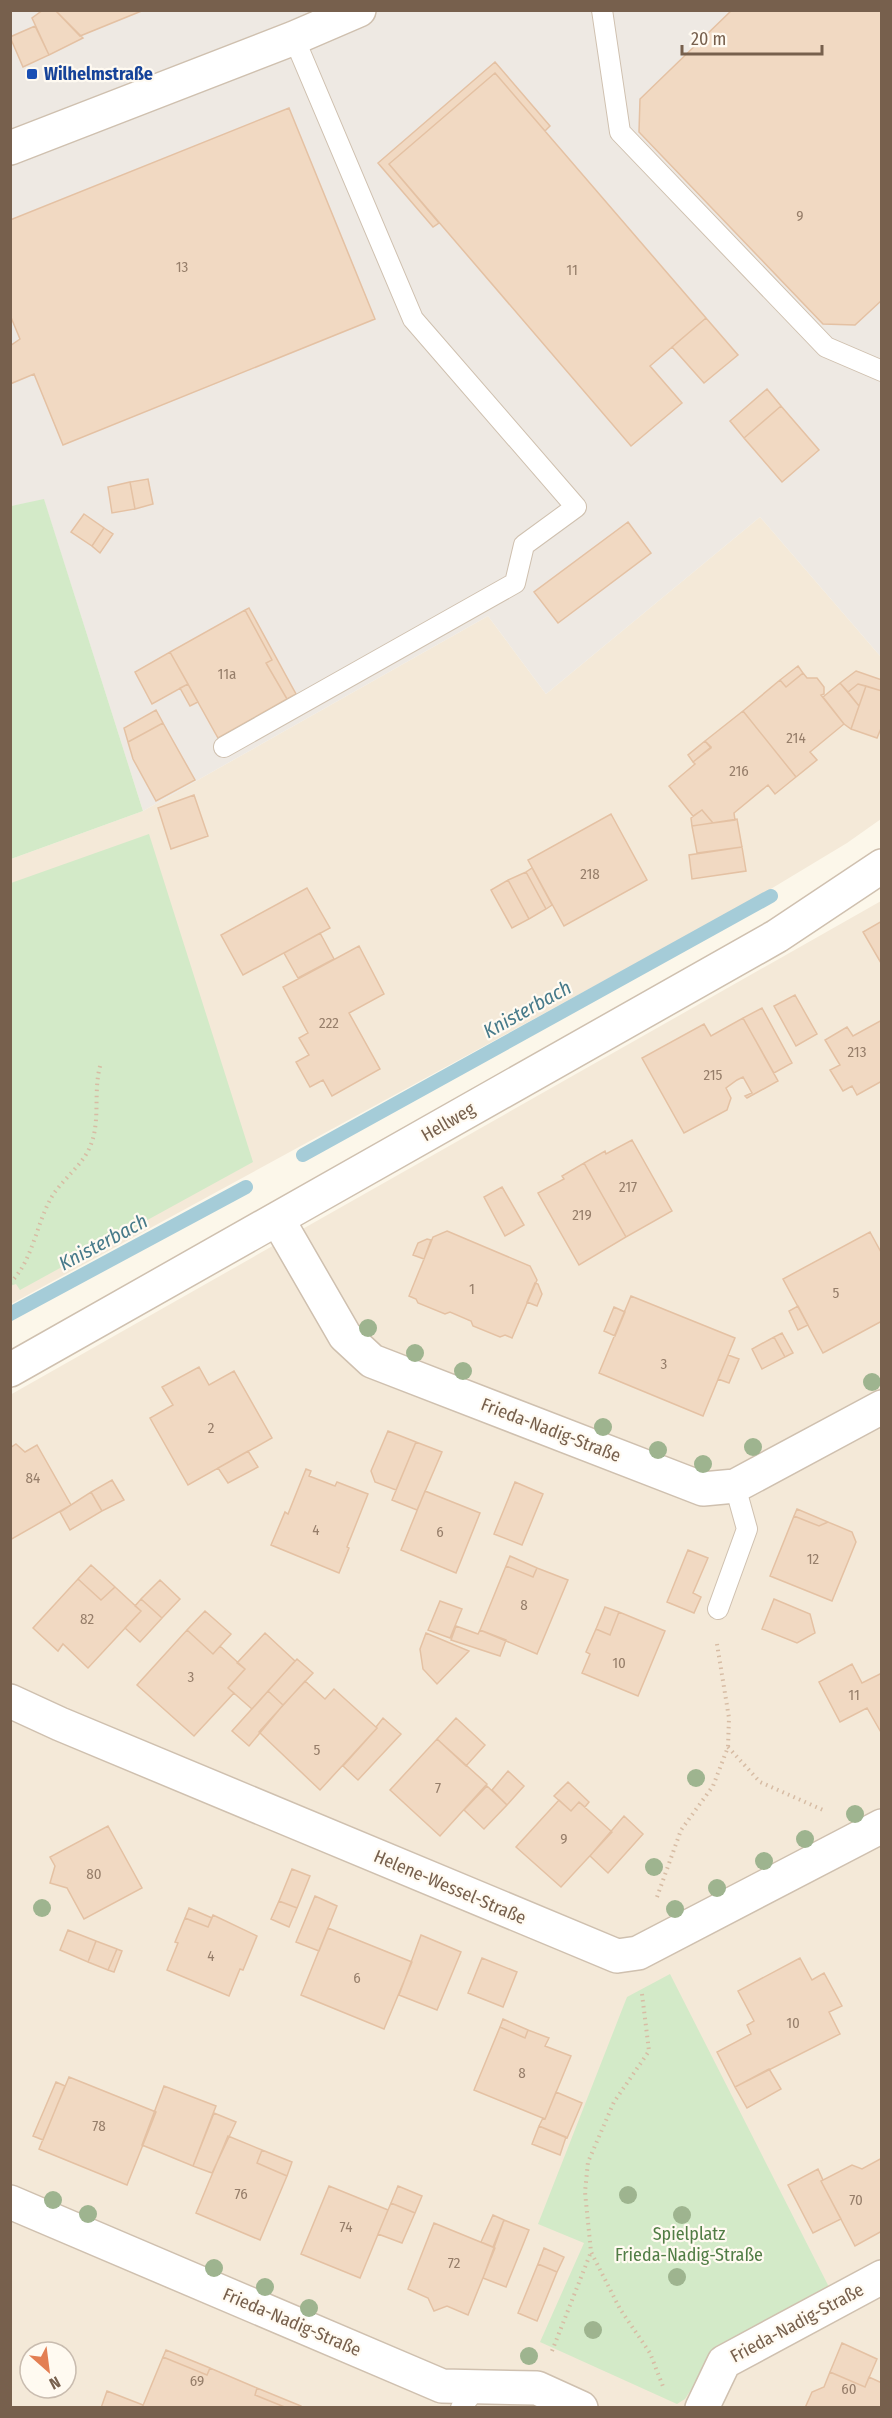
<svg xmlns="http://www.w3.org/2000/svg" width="892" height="2418" viewBox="0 0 892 2418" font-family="'Fira Sans Condensed',sans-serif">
<rect width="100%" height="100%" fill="#fcf7ea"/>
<!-- residential -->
<path fill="#f4e9d8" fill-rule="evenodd" d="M760 517 881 657V819L847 843 754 899 11 1304V859L143 811 488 616 546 694Z
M881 901V2407H11L10 1395ZM30 2352H66V2388H30Z"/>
<!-- industrial -->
<path fill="#eee9e3" d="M11 11H881V657L760 517 546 694 488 616 143 811 44 500 11 506Z"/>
<!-- green -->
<path fill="#d3eac8" d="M44 499 143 811 11 859V506Z
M149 834 253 1162 20 1290 16 1284 10 1286 11 883Z
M670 1974 830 2289 715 2352 685 2399 677 2404 540 2342 584 2243 538 2224 627 1997Z"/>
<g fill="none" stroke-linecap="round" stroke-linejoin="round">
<!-- stream -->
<path stroke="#a5ccd8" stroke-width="14" d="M303 1155 771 896
M10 1314 246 1187"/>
</g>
<!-- building -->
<path fill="#f1d9c2" stroke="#e4c1a3" stroke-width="1.5" d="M43 10H55L83 38 49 55 32 18Z
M55 10H144L80 36Z
M732 10H882V300L855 325 823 324 639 132 640 99Z
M35 26 49 55 23 67 10 37Z
M495 62 550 126 545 131 495 73 389 164 439 223 433 227 378 163Z
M495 73 706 318 650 366 682 403 631 446 389 164Z
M289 108 375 319 63 445 34 374 10 384V346L20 339 10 315V220Z
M706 318 738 355 704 383 672 347Z
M767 389 781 406 744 438 730 421Z
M781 406 819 450 782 482 744 438Z
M148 479 153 504 135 509 130 482Z
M130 482 135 509 112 513 108 487Z
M84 514 104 528 92 546 71 532Z
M628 522 651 553 558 623 534 592Z
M104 528 113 534 100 553 92 546Z
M249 608 296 694 287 699 266 663 272 660 245 610Z
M245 610 272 660 266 663 287 699 218 738 170 652Z
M170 652 188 684 152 704 135 672Z
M798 666 803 673 786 687 780 680Z
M856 671 882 680V691L858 684 848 692 840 683Z
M803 673 807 678H817L824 687V694L821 695 844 724 810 752 817 760 796 777 743 711 780 680 786 687Z
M840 683 859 706 851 729 844 724 823 697Z
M188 684 198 702 190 706 180 688Z
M858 684 866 686 859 706 848 692Z
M866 686 882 691V726L877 738 851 729Z
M156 710 163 723 128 742 124 728Z
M743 711 796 777 775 794 768 785 734 813 735 820 713 823 702 810 693 816 669 786 695 764 693 762 711 748 705 741Z
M163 723 195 780 156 801 133 759 128 742Z
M705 741 711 747 693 762 688 755Z
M194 795 208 836 171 849 158 808Z
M702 810 713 823 692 826 691 818Z
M611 814 647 880 564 926 528 860Z
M737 819 742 847 697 853 692 826Z
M742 847 746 871 692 879 689 855Z
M532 868 552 905 546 909 526 872Z
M526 872 546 909 529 919 508 880Z
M508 880 529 919 512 928 491 890Z
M307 888 330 928 243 975 221 935Z
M882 921V962L881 963 863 932Z
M320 933 334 959 298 978 284 953Z
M359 946 384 994 349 1013 380 1069 332 1096 323 1080 310 1087 296 1062 309 1055 299 1038 308 1033 283 987Z
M795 995 817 1034 796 1046 774 1006Z
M762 1008 792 1063 774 1073 743 1018Z
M743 1018 778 1081 747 1098 745 1096 752 1093 743 1077 737 1080 726 1088 731 1098 727 1110 684 1133 642 1058 704 1024 711 1036Z
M882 1020V1081L857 1095 852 1086 843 1091 830 1070 840 1065 825 1040 847 1027 853 1036Z
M632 1140 672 1211 626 1237 584 1163 605 1151 606 1154Z
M584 1163 626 1237 579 1265 538 1193 564 1179 562 1176Z
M502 1187 524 1225 505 1236 484 1197Z
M447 1231 530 1266 537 1280 512 1338 505 1335 500 1337 473 1326 471 1321 450 1312 445 1314 418 1303 416 1299 409 1296 433 1237Z
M870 1232 882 1254V1321L823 1353 783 1279Z
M427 1239 431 1240 424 1259 413 1255 418 1243Z
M535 1283 538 1284 542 1294 537 1306 527 1302Z
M631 1296 735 1338 703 1416 599 1373Z
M798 1306 808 1325 798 1330 789 1311Z
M614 1307 625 1312 615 1336 604 1331Z
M782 1333 793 1353 785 1357 774 1337Z
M774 1337 785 1357 762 1369 752 1349Z
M728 1355 739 1359 729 1383 718 1379Z
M199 1367 209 1385 234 1371 272 1438 188 1485 150 1418 173 1405 162 1387Z
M388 1431 416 1442 396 1490 375 1482 371 1471Z
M416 1442 442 1452 417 1510 392 1500Z
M16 1444 25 1452 37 1445 71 1505 10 1540V1448Z
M248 1451 258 1467 228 1483 218 1468Z
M306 1469 311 1471 309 1476 335 1486 337 1482 368 1494 347 1547 349 1548 339 1573 271 1545 285 1512 288 1514Z
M112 1480 124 1500 102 1511 91 1492Z
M515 1482 543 1494 522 1545 494 1534Z
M425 1491 480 1513 456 1573 401 1550Z
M91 1492 102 1511 70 1530 60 1512Z
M797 1509 828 1522 819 1526 794 1516Z
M794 1516 819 1526 828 1522 852 1532 856 1542 832 1601 770 1576Z
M688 1550 708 1558 693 1593 701 1597 694 1613 667 1602Z
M510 1556 537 1568 533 1577 506 1566Z
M91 1565 115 1587 101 1600 78 1579Z
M506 1566 533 1577 537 1568 568 1580 537 1654 480 1630Z
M78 1579 101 1600 115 1587 141 1611 88 1668 63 1644 58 1651 33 1628Z
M160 1580 180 1599 162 1618 141 1599Z
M141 1599 162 1618 140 1642 125 1628 141 1611 135 1606Z
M774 1599 810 1614 815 1633 797 1643 762 1629Z
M440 1601 462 1609 450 1638 428 1630Z
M605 1607 619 1612 610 1635 596 1629Z
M205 1611 231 1634 213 1654 187 1630Z
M619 1612 665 1631 638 1696 582 1673 590 1654 586 1652 596 1629 610 1635Z
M456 1626 478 1634 480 1630 506 1640 500 1656 451 1640Z
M187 1630 213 1654 220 1646 245 1669 228 1688 234 1693 194 1736 137 1685Z
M265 1633 295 1661 252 1709 228 1688 245 1669 237 1663Z
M426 1633 469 1651 437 1684 423 1669 420 1649Z
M297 1659 313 1673 283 1705 268 1691Z
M852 1664 862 1683 882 1673V1734L867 1708 840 1722 819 1682Z
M305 1681 325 1699 334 1689 377 1728 320 1790 259 1732Z
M268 1691 283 1705 249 1746 232 1731Z
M383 1718 401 1734 358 1780 343 1766 377 1728 376 1727Z
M456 1718 485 1745 466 1766 437 1739Z
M437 1739 487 1784 440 1836 390 1790Z
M508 1771 524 1786 507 1805 492 1790Z
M568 1782 589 1802 585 1807 579 1802 571 1811 554 1796Z
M487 1786 507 1805 484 1829 464 1810Z
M559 1800 571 1811 579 1802 612 1832 561 1887 516 1847Z
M624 1816 643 1834 608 1873 590 1856Z
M108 1826 142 1888 84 1919 67 1888 50 1883 55 1866 50 1857Z
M292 1869 310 1876 297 1908 279 1901Z
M315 1896 337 1906 319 1951 296 1942Z
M279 1901 297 1908 289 1927 271 1919Z
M189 1908 212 1918 208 1927 185 1918Z
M213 1915 257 1936 243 1970 240 1969 229 1996 167 1970 178 1943 175 1942 185 1918 208 1927Z
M328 1928 412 1962 384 2029 301 1995Z
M68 1930 96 1941 88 1962 60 1950Z
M421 1935 461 1952 437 2010 399 1995Z
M96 1941 117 1949 108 1970 88 1962Z
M117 1949 122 1951 114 1972 108 1970Z
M482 1958 517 1972 503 2007 468 1993Z
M800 1958 812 1980 824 1973 842 2006 829 2012 840 2034 735 2087 717 2052 751 2034 747 2025 754 2021 738 1991Z
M503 2019 528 2030 525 2038 500 2027Z
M500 2027 525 2038 528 2030 549 2038 545 2046 571 2056 545 2119 474 2090Z
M769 2069 781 2089 747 2108 735 2087Z
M69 2077 156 2112 127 2185 39 2149Z
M56 2082 65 2086 43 2140 33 2136Z
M164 2086 216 2106 193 2166 142 2145Z
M556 2092 582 2103 567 2138 539 2126 543 2118 545 2119Z
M214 2113 236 2122 212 2173 193 2166Z
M539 2126 566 2137 560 2155 532 2144Z
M228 2136 262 2150 257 2163 287 2176 260 2240 196 2213Z
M262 2150 292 2162 287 2176 257 2163Z
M882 2158V2231L855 2246 821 2181 852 2165 862 2169Z
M818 2169 823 2180 821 2181 841 2219 813 2233 788 2185Z
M329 2186 388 2210 360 2278 301 2254Z
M398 2186 422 2196 415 2213 391 2203Z
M391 2203 415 2213 402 2243 378 2234Z
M493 2215 504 2220 493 2247 481 2242Z
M504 2220 529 2230 506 2287 483 2278Z
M434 2223 495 2248 468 2315 447 2306 434 2311 428 2298 408 2289Z
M544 2248 564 2257 557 2272 538 2264Z
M538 2264 557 2272 537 2321 518 2313Z
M842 2343 877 2359 865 2387 830 2372Z
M166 2350 210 2368 207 2375 163 2357Z
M163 2357 207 2375 210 2368 257 2388 255 2395 287 2408H142Z
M830 2372 865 2387 869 2377 882 2383V2408H805L812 2392 824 2387Z
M257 2388 301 2406V2408H287L255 2395Z
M107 2391 143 2405 142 2408H101Z"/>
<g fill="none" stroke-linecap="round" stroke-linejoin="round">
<!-- service casing -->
<g stroke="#cfc0af" stroke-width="22">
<path id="service" d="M602 10 620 132 826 347 882 371
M224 747 515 583 524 545 576 507 413 319 294 38
M718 1609 747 1529 735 1486
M461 2408 476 2388"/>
</g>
<!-- minor casing -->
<g stroke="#cfc0af" stroke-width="36">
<path id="minor" d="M10 148 294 38 359 10
M278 1220 345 1336 372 1361 703 1489 735 1486 882 1407
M10 1370 777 936 882 866
M10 1701 60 1724 617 1956 638 1953 882 1826
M10 2202 442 2386 537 2388 581 2408
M702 2408 724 2362 882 2277"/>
</g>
<!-- path -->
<path stroke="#d7bca4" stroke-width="4" stroke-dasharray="1.5 4.5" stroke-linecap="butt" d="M10 1283C32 1262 36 1226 50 1200 60 1181 80 1168 89 1149 102 1122 92 1091 101 1063
M728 1747 760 1782 823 1810
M657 1897 681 1830 713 1786 728 1747 729 1718 717 1644
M642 1994 649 2051 614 2102 588 2162 585 2192 591 2252 620 2309 650 2353 664 2389
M552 2351 591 2252"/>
<!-- service -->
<use href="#service" stroke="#fff" stroke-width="20"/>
<!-- minor -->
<use href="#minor" stroke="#fff" stroke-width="33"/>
</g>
<!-- trees -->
<g fill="#9eb48f">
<circle cx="368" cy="1328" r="9"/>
<circle cx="415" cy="1353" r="9"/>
<circle cx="463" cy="1371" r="9"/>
<circle cx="872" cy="1382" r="9"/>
<circle cx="603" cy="1427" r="9"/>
<circle cx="753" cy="1447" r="9"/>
<circle cx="658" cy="1450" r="9"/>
<circle cx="703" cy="1464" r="9"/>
<circle cx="696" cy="1778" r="9"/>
<circle cx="855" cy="1814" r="9"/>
<circle cx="805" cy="1839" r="9"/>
<circle cx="764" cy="1861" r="9"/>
<circle cx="654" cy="1867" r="9"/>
<circle cx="717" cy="1888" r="9"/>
<circle cx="42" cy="1908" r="9"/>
<circle cx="675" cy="1909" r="9"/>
<circle cx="628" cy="2195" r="9"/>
<circle cx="53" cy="2200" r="9"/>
<circle cx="88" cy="2214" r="9"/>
<circle cx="682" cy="2215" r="9"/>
<circle cx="214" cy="2268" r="9"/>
<circle cx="677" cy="2277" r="9"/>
<circle cx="265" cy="2287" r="9"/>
<circle cx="309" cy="2308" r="9"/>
<circle cx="593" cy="2330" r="9"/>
<circle cx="529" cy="2356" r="9"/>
</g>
<!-- markers -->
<rect fill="#1a4fb4" stroke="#fffaf1" stroke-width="2" x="26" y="68" width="12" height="12" rx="3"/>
<g text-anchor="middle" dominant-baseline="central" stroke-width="4.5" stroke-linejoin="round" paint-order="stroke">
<!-- number labels -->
<g font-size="15" fill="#967e6a">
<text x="800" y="216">9</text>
<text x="182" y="267">13</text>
<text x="572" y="270">11</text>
<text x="227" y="674">11a</text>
<text x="796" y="738">214</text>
<text x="739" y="771">216</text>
<text x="590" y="874">218</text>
<text x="329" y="1023">222</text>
<text x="857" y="1052">213</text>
<text x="713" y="1075">215</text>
<text x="628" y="1187">217</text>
<text x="582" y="1215">219</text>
<text x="472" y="1289">1</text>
<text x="836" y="1293">5</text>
<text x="664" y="1364">3</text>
<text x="211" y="1428">2</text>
<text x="33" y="1478">84</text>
<text x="316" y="1530">4</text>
<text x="440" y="1532">6</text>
<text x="813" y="1559">12</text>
<text x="524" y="1605">8</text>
<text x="87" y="1619">82</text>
<text x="619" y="1663">10</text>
<text x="191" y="1677">3</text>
<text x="854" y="1695">11</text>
<text x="317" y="1750">5</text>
<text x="438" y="1788">7</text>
<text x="564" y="1839">9</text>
<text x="94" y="1874">80</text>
<text x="211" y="1956">4</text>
<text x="357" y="1978">6</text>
<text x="793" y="2023">10</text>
<text x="522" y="2073">8</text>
<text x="99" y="2126">78</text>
<text x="241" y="2194">76</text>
<text x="856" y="2200">70</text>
<text x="346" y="2227">74</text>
<text x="454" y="2263">72</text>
<text x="197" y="2381">69</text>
<text x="849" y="2389">60</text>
</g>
<!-- transit labels -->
<g font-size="18" font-weight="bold" fill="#164399" stroke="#fffaf1" text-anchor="start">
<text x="44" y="74">Wilhelmstraße</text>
</g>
<!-- street labels -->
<g font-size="18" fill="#77604d" stroke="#fffaf1">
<text transform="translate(448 1122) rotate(-30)">Hellweg</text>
<text transform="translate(551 1430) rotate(21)">Frieda-Nadig-Straße</text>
<text transform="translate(450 1887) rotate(23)">Helene-Wessel-Straße</text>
<text transform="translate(292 2322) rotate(23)">Frieda-Nadig-Straße</text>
<text transform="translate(797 2323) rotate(-28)">Frieda-Nadig-Straße</text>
</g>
<!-- park labels -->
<g font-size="18" fill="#517d45" stroke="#fffaf1">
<text x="689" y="2234">Spielplatz<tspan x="689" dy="21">Frieda-Nadig-Straße</tspan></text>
</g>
<!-- water labels -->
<g font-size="20" font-style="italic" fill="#477a8a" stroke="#fffaf1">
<text transform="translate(527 1009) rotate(-29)">Knisterbach</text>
<text transform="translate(103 1242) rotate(-28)">Knisterbach</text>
</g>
</g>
<!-- border -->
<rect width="892" height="2418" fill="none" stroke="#77604d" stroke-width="24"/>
<!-- north arrow -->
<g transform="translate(48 2370) rotate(152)"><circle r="28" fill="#fffaf1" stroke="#c9bcaf" stroke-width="1.5"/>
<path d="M0-4.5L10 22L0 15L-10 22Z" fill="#e37e52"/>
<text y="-9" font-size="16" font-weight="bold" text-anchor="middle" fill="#77604d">N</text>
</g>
<!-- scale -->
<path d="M682 45v9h140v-9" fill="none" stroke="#77604d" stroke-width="3"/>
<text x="691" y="45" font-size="18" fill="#77604d" stroke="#fffaf1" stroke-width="4.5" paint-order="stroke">20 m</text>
</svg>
